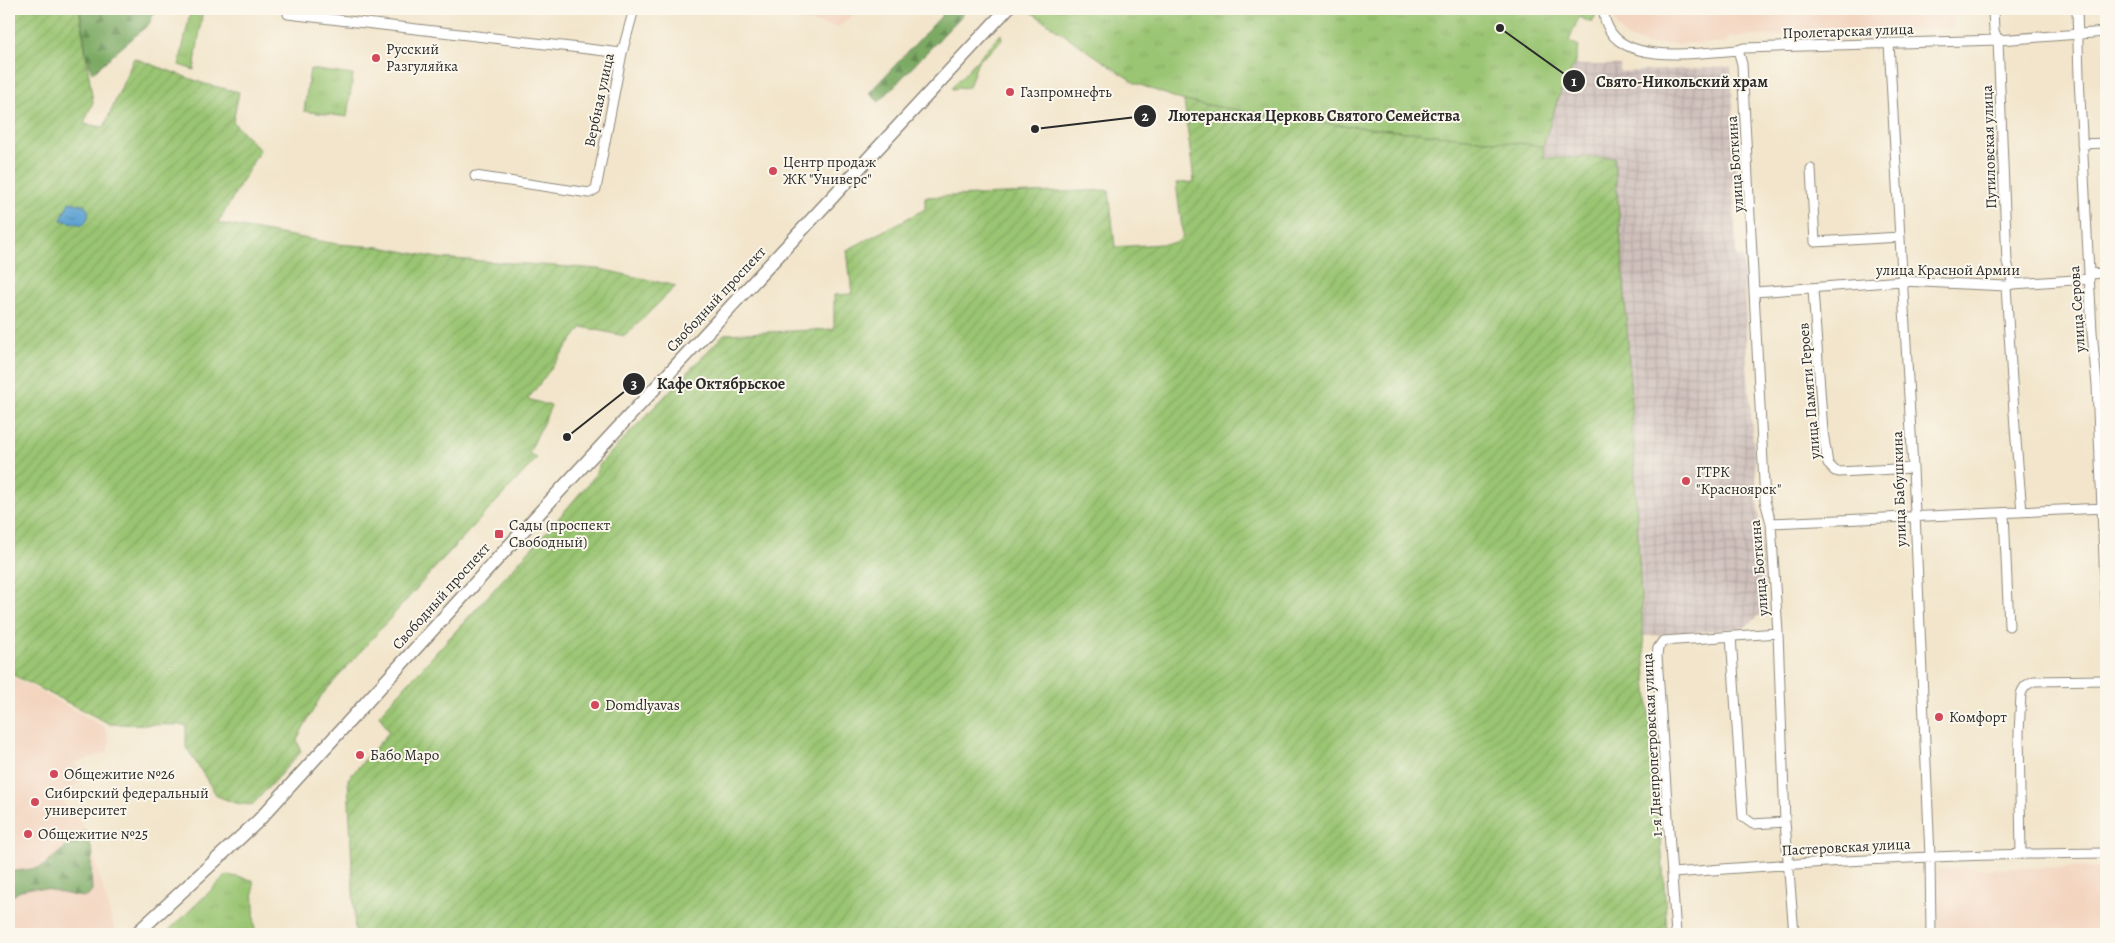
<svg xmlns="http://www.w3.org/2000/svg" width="2115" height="943" viewBox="0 0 2115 943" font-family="Alegreya,serif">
<defs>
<pattern id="industrial-grid" width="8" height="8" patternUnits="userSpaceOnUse" patternTransform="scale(1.25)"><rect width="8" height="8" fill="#cfc0bb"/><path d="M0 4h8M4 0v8" fill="none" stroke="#b2a5a1"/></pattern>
<pattern id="forest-firs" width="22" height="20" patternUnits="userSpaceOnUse" patternTransform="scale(1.25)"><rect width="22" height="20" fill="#7baa64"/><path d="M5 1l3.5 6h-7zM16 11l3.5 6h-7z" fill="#658b53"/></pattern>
<pattern id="park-tufts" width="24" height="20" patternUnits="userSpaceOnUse" patternTransform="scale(1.25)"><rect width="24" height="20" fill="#9ac572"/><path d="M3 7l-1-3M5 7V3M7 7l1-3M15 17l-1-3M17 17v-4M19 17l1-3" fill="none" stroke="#85a963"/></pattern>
<pattern id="garden-furrows" width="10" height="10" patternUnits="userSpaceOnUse" patternTransform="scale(1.25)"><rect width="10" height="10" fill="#9ac572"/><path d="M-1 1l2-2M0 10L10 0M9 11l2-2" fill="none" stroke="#85a963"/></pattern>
<pattern id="water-ripples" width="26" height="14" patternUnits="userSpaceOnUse" patternTransform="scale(1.25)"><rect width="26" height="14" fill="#5da2d2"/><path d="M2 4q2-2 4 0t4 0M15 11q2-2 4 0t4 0" fill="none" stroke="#4d84ab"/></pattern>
</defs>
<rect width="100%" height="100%" fill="#fbf7ec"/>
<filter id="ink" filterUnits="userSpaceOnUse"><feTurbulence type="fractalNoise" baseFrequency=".02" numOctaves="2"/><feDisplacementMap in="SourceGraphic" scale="10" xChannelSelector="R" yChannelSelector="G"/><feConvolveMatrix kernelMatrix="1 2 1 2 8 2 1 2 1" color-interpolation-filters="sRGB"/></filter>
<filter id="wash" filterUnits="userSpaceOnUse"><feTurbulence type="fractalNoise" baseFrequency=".0096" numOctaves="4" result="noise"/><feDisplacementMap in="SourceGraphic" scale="20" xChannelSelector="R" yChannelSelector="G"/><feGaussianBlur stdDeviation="1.12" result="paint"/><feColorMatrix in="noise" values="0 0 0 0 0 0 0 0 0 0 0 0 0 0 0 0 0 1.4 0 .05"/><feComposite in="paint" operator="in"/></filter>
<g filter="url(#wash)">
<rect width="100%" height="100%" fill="#f2e5cb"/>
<!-- built -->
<path fill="#f3d4bf" d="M737 9H859L849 19 838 27Z
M1616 9H1953L1954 28 1731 37 1722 43 1647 44 1626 37 1618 28 1613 16Z
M9 675 105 727 109 741 108 751 75 763 86 777 60 799 86 830 115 931 112 934H9Z
M2106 867V934H1938L1937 869Z"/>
<!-- industrial -->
<path fill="url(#industrial-grid)" d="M1574 65H1620V72L1731 67 1736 180H1733L1736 256 1743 257 1747 363 1766 610 1744 628 1643 636 1631 389 1614 157 1544 158 1543 146 1558 98Z"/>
<!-- grass -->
<path fill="#9ac572" stroke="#62784e" d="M1001 34 1002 39 991 51 978 61 969 87 952 89 954 85Z"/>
<!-- forest -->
<path fill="url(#forest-firs)" stroke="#536a48" d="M80 9H156L149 24 92 73 86 53Z
M948 9H968L879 102 869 93Z
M86 830 93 854 91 862 92 891 87 897C69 897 44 886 30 888 22 889 15 894 9 899V872L38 868 43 866Z"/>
<!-- park -->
<path fill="url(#park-tufts)" stroke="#62784e" d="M191 9H203L194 70 179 65Z
M1030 9H1598L1592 23 1579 17 1569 41 1579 46 1574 65 1558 98 1543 146 1301 121 1184 101 1135 83 1028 10Z
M310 69 353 75 347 117 304 111Z
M227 875 253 880 255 934H165Z"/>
<!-- garden -->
<path fill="url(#garden-furrows)" stroke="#62784e" d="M9 9H79L93 102 84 124 104 127 134 58 205 84 239 92 233 122 260 150 218 223 337 244 380 247 438 258 600 269 676 286 625 336 582 327 528 399 551 406 529 453 537 458 441 561 321 696 297 739 301 752 252 805 235 803 217 796 186 747V725L110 724 9 673Z
M1184 101 1301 121 1543 146 1544 158 1614 157C1629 315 1634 474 1643 634 1649 734 1663 834 1667 934H355L348 779 389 732 379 715 549 529 594 477 599 465 724 334 834 329V295L852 294 847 250 925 209V197L1109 190 1115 247 1176 243 1183 236 1176 183 1194 182Z"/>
<!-- water -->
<path fill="url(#water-ripples)" stroke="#44667e" d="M69 202 85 205C90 213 90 217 83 225L61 220Z"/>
</g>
<g filter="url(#ink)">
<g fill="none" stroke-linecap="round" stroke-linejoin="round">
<!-- minor casing -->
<g stroke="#8e887b" stroke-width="11">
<path id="minor" d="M1605 9C1603 15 1605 21 1608 27 1625 66 1704 52 1738 50L1744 48 1998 40 2106 32
M1993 9 1994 31 1998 40 2007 262 2013 284
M2077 9 2079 77 2092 332 2097 385 2106 608
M288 14 622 53
M1889 43 1913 468 1930 856 1931 934
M1738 50 1742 64 1765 501 1771 523 1778 633 1785 822 1794 934
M2082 144 2106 143
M1811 169 1815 242 1900 237
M475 176 589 193 596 189 622 53 634 9
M2006 286 2015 428 2022 512
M1813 289 1823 432 1828 464 1835 471 1839 472 1913 468
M1755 292 1902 281 2006 286 2013 284 2089 279V274L2106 273
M2004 513 2009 626
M1771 523 2105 508
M1731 636 1743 817 1753 824 1785 822
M2021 854 2019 733 2021 694C2024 686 2027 684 2034 681L2106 680
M1673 873C1817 861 1961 854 2106 853
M1676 934 1657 656 1658 648 1663 641 1778 633"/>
</g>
<!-- secondary casing -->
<g stroke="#8e887b" stroke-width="15">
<path id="secondary" d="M136 934 258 821 542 510 1007 9"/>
</g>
<!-- minor -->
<use href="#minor" stroke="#fff" stroke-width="9"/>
<!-- secondary -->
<use href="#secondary" stroke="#fff" stroke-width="12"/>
</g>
</g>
<!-- markers -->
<g fill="#d1495b" stroke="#fbf7ec" stroke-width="2">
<circle cx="376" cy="58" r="5"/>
<circle cx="1010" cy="92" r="5"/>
<circle cx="773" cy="171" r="5"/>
<circle cx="1686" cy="481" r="5"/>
<rect x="494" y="529" width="10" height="10" rx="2.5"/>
<circle cx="595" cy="705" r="5"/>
<circle cx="1939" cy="717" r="5"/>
<circle cx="360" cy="755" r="5"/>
<circle cx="54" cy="774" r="5"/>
<circle cx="35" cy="802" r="5"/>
<circle cx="28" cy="834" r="5"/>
</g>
<g text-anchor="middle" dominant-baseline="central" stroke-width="4" stroke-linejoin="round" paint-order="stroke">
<!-- street labels -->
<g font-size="15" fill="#2b2b2b" stroke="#fbf7ec">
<text transform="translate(1848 31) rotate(-2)">Пролетарская улица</text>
<text transform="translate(599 100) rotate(-78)">Вербная улица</text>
<text transform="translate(1989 147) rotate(-92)">Путиловская улица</text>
<text transform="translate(1735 164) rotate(-94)">улица Боткина</text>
<text x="1948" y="270">улица Красной Армии</text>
<text transform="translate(716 299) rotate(-47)">Свободный проспект</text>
<text transform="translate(2077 309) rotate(-94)">улица Серова</text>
<text transform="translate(1809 391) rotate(-95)">улица Памяти Героев</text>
<text transform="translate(1899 489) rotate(-92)">улица Бабушкина</text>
<text transform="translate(1759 568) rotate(-95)">улица Боткина</text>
<text transform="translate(441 596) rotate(-48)">Свободный проспект</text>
<text transform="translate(1652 745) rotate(-93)">1-я Днепропетровская улица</text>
<text transform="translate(1846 847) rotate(-3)">Пастеровская улица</text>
</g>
<!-- poi labels -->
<g font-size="15" fill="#2b2b2b" stroke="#fbf7ec" text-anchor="start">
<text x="386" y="49">Русский<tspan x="386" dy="17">Разгуляйка</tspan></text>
<text x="1020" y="92">Газпромнефть</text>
<text x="783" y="162">Центр продаж<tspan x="783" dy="17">ЖК "Универс"</tspan></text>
<text x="1696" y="472">ГТРК<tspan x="1696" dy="17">"Красноярск"</tspan></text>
<text x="509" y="525">Сады (проспект<tspan x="509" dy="17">Свободный)</tspan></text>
<text x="605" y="705">Domdlyavas</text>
<text x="1949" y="717">Комфорт</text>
<text x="370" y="755">Бабо Маро</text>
<text x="64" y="774">Общежитие №26</text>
<text x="45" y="793">Сибирский федеральный<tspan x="45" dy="17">университет</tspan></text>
<text x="38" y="834">Общежитие №25</text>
</g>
</g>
<!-- callouts -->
<path fill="none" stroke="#2b2b2b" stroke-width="2" d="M1500 28L1574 81M1035 129L1145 116M567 437L634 384"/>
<g fill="#2b2b2b" stroke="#fbf7ec" stroke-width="2">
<circle cx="1500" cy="28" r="5"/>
<circle cx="1035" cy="129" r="5"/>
<circle cx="567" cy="437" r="5"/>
<circle cx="1574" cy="81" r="12"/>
<circle cx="1145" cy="116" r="12"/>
<circle cx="634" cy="384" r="12"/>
</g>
<g font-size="15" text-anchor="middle" font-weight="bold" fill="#fff">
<text x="1574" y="86">1</text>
<text x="1145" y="121">2</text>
<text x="634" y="389">3</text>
</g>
<g font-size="16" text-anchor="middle" font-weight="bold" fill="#2b2b2b" stroke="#fbf7ec" stroke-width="4" stroke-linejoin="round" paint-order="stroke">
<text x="1682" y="87">Свято-Никольский храм</text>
<text x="1314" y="121">Лютеранская Церковь Святого Семейства</text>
<text x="721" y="389">Кафе Октябрьское</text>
</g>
<!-- margin -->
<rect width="2115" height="943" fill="none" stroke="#fbf7ec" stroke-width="30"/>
</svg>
